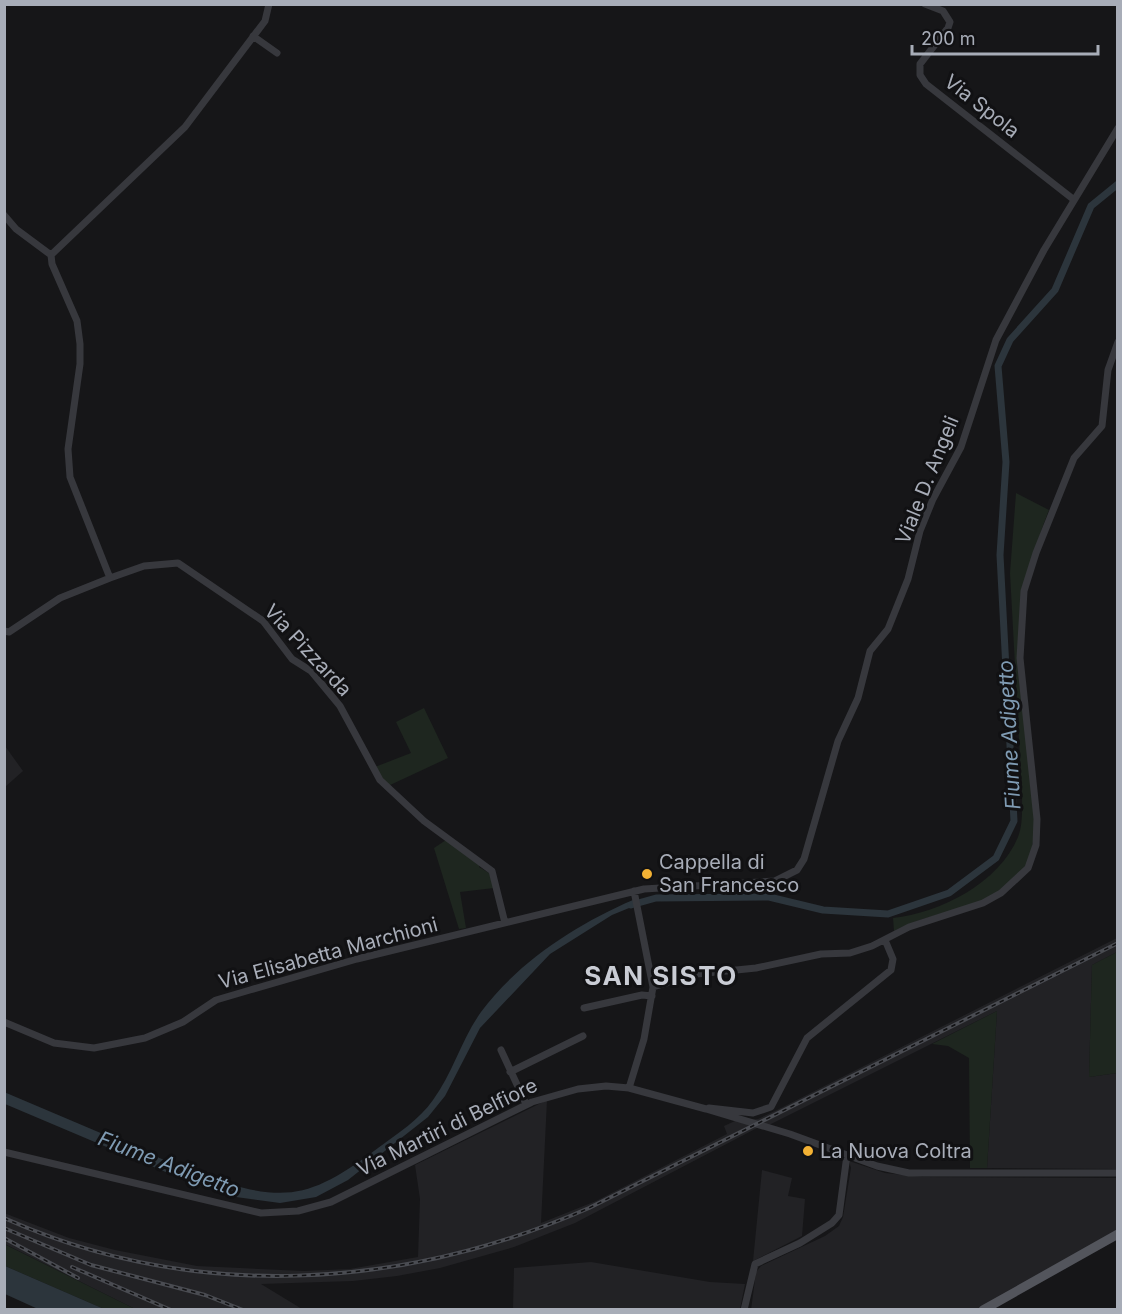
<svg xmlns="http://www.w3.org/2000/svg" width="1122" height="1314" viewBox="0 0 1122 1314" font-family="Inter,sans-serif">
<rect width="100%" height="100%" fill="#161618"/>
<!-- built -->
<path fill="#222225" d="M5 746 23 771 5 787H4Z
M1117 938V952L1092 965 1089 1077 1117 1073V1169L987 1168 997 1011 769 1125 757 1128 575 1223 514 1247 440 1268 397 1276 353 1281 261 1284 302 1309H135L5 1244 4 1213 69 1238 115 1250 197 1266 304 1271 350 1269 418 1257 420 1199 415 1165 547 1100 541 1223 596 1201 727 1134 724 1126 735 1121 758 1119 777 1110Z
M849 1161 885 1173 923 1177 1117 1178V1232L978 1309 751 1310 756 1272 761 1266 825 1236 839 1226 843 1217 851 1168Z
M762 1170 792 1178 788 1196 805 1199 802 1236 753 1261Z
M591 1262 710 1282 745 1284 740 1309H513L514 1268Z"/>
<!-- green -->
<path fill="#1e261f" d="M1016 493 1049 510C1032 552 1021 601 1022 647 1022 697 1055 851 1016 882 981 910 931 911 894 931L893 918C940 913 999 883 1018 837 1023 824 1022 809 1022 795L1010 573Z
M424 708 448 758 388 786 375 767 411 753 396 722Z
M449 838 480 861 479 867 489 873 494 888 460 892 466 928 459 929 434 848Z
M1117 952V1073L1089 1077 1092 965Z
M997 1011 987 1168H970L969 1058 948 1046 932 1044Z
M4 1244 135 1309H104L5 1266Z"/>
<!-- water -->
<path fill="#2c353c" d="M633 900 634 906 612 915 550 954 480 1028 445 1096 428 1117 348 1180 316 1197 280 1203 236 1197 194 1184 5 1104 4 1092 202 1176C286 1203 308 1200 378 1148 398 1133 419 1120 433 1100 453 1073 461 1040 481 1012 518 962 577 924 633 900Z
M5 1266 104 1309H38L5 1294Z"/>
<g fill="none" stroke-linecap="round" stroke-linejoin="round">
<!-- canal -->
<path stroke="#2c353c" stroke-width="7" d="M631 905 656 898 769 897 823 910 888 914 949 893 996 858 1014 821 1000 555 1006 462 998 366 1010 340 1055 290 1091 206 1118 184"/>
<!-- minor -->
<path stroke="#37383d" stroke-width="7" d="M925 4 943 11 950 22 948 28 920 64V75L926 84 1073 199
M253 36 277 53
M4 215 16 229 51 255 52 264 77 321 80 344V364L68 449 70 477 110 578
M51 255 185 127 265 21 269 4
M4 631 9 632 60 598 110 578 144 566 178 563 263 621 292 659 311 671 340 706 380 780 424 821 492 871 505 923
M653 987 697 974 756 968 821 954 850 953 872 946 909 927 983 903 1001 893 1028 868 1036 845 1037 819 1020 658 1024 591 1036 553 1074 458 1102 426 1108 370 1118 342
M584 1008 642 995 652 996
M4 1022 54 1043 94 1048 145 1038 183 1022 216 1000 250 990 357 959 644 889 775 881 797 870 804 859 838 741 858 698 870 651 888 629 908 579 920 531 933 499 961 447 996 340 1044 250 1118 128
M501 1050 526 1104
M510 1072 583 1036
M629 1088 644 1039 653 987 634 891
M709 1108 753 1113 771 1107 807 1038 891 970 893 959 885 940
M4 1152 261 1213 298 1211 331 1202 532 1102 578 1089 606 1086 629 1088 706 1109 790 1134 877 1166 909 1173H1118
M744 1310 755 1264 800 1243 832 1223 839 1215 847 1155"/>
<!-- major -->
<path stroke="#53555c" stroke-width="9" d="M983 1310 1118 1234"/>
<!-- rail casing -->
<g stroke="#4a4c52" stroke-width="4">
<path id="rail" d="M4 1218C193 1303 402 1290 589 1208L1118 943
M4 1228 91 1265 205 1295 243 1310
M4 1238 78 1278
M72 1267 171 1310"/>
</g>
<!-- rail -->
<use href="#rail" stroke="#111113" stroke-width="1.5" stroke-dasharray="4.5" stroke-linecap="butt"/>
</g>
<!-- markers -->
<g fill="#f2b134" stroke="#111113" stroke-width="2">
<circle cx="647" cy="874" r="6"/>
<circle cx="808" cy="1151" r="6"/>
</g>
<g text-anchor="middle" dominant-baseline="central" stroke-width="6" stroke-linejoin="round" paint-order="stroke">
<!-- street labels -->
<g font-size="20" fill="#a8adb8" stroke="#111113">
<text transform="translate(982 106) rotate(38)">Via Spola</text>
<text transform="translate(927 480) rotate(-68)">Viale D. Angeli</text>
<text transform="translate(308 650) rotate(47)">Via Pizzarda</text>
<text transform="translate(328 953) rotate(-15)">Via Elisabetta Marchioni</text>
<text transform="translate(447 1127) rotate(-26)">Via Martiri di Belfiore</text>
</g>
<!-- poi labels -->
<g font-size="20" fill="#a8adb8" stroke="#111113" text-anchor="start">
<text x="659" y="862">Cappella di<tspan x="659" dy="23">San Francesco</tspan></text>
<text x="820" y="1151">La Nuova Coltra</text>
</g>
<!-- water labels -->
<g font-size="21" font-style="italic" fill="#7f9bb3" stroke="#111113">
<text transform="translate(1009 735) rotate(-93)">Fiume Adigetto</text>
<text transform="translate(169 1164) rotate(21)">Fiume Adigetto</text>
</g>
<!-- district labels -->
<g font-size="26" font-weight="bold" letter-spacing="1.5" fill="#c9ccd4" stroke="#111113">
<text x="661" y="975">SAN SISTO</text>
</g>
</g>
<!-- border -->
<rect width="1122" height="1314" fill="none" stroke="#a8adb8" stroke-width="12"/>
<!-- scale -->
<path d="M912 45v9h186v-9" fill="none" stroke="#a8adb8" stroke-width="3"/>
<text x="921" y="45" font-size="18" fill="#a8adb8" stroke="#111113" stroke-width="4.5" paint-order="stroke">200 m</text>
</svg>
